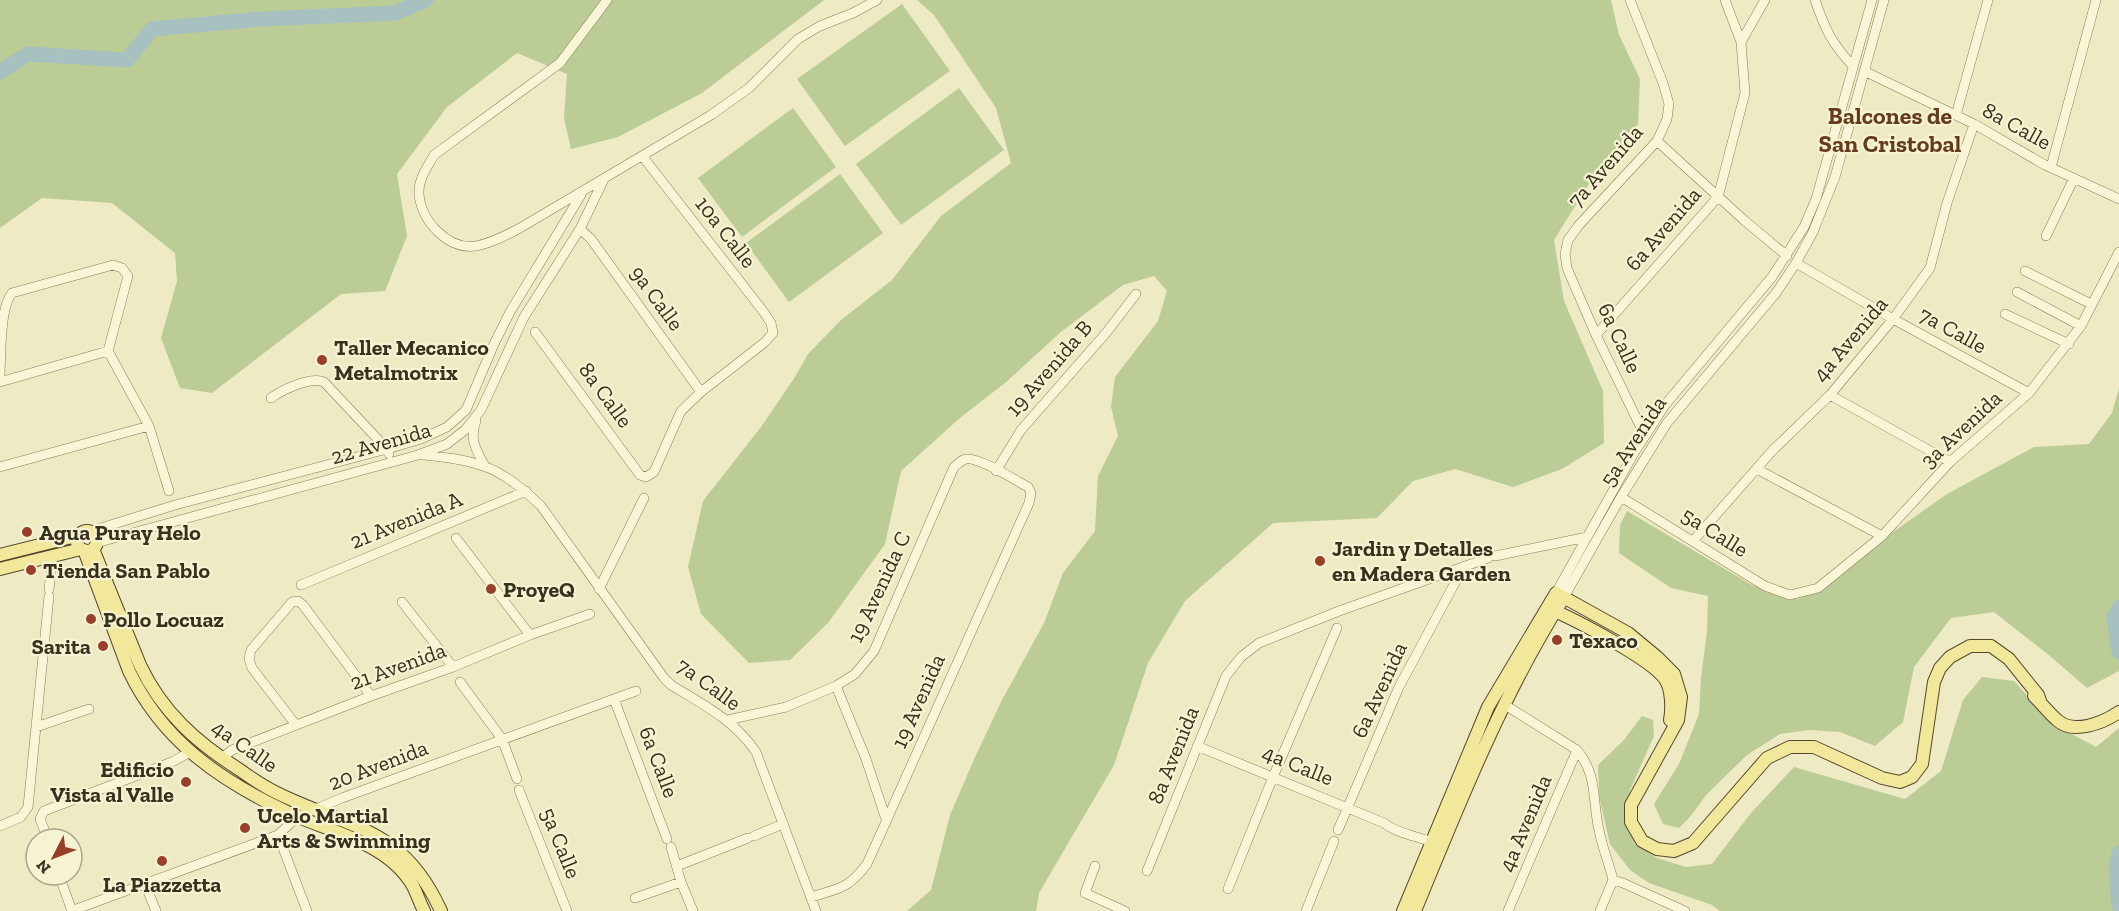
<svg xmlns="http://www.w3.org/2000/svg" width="2119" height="911" viewBox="0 0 2119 911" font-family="'Zilla Slab',serif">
<rect width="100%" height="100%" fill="#eeeac4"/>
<!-- green -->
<path fill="#bbcc97" d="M0 0H824L702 93 618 137 571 149 564 118 567 74 517 53 447 107 397 174 407 236 385 291 341 294 212 393 180 388 161 338 177 281 175 253 112 203 42 198 0 228Z
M917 0H1611L1619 35 1640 79 1638 124 1595 174 1554 240 1564 301 1603 391 1604 443 1562 469 1513 487 1455 469 1413 481 1377 518 1273 523 1185 601 1148 663 1114 765 1039 893 1036 911H907L931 890 950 815 976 755 1002 700 1044 623 1063 573 1095 531 1098 476 1118 436 1111 407 1115 377 1158 321 1167 291 1154 276 1123 285 1062 331 1005 383 961 417 901 471 885 544 828 623 790 660 749 663 701 614 688 567 703 501 761 427 795 377 808 354 841 320 892 280 941 216 1011 163 996 108 934 15Z
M902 4 950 71 845 146 797 79Z
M959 88 1004 150 901 225 856 164Z
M793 108 836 167 742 237 698 178Z
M840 174 883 233 789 302 746 243Z
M2119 388V671L2087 688 2050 656 1994 612 1951 618 1914 667 1903 722 1875 746 1840 732 1809 730 1780 734 1747 755 1707 794 1690 817 1679 828 1663 824 1654 804 1679 764 1699 714 1701 678 1707 631 1708 596 1671 588 1619 553 1620 525 1627 511 1752 585 1798 599 1947 494 2034 447 2089 444 2112 413Z
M1982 677 2014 681 2053 724 2096 747 2119 728V911H1720L1712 905 1649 883 1630 870 1610 844 1599 796 1598 765 1624 740 1642 716 1653 720 1654 736 1630 790 1624 816 1635 844 1657 858 1686 867 1712 864 1751 813 1794 767 1905 799 1941 771 1963 700Z"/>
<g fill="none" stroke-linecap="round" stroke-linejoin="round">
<!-- river -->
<path stroke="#a6c1bf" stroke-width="15" d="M0 72 28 54 127 60 152 29 262 19 395 13 426 0
M2119 607 2114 618 2119 652
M2119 853 2116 871 2119 905"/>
<!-- minor casing -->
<g stroke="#897c5a" stroke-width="10">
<path id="minor" d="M607 0 560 63 434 155C427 168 418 179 419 194 421 221 448 250 476 246 492 243 507 235 520 228L711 115 749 88 798 39 820 26 853 13 877 0
M1630 0 1663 83 1669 104 1667 119 1657 141 1579 225 1568 240 1565 254 1567 268 1596 335 1645 436
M1725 0 1741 42
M1815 0C1825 29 1832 44 1853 66
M1864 71 1974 124 2045 165 2119 199
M1956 115 1988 0
M1657 141 1745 221 1787 256
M2051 167 2096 0
M580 229 591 239 701 392
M2046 236 2074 178
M1796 263 1893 319 2029 393
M2025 271 2091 304
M2017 292 2081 326
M2005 314 2069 344
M535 332 640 475 646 477 654 472 681 411 701 392 765 342 773 333 771 323 763 311 643 157
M1596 335 1718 197 1745 93 1741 42 1765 0
M0 375C1 354 0 307 12 293L113 265 122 268 128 276 108 351 149 426 169 491
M0 382 108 351
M1830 395 1950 462
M271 398C282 390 311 376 324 382L387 449 389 454
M476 421C469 439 476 450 485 466
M423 455C443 457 464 459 483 466 503 472 527 492 541 506L664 678 671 685C704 705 734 720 756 752L816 911
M0 467 149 426
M1757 469 1882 536
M996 471 1021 430 1106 333 1136 294
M1621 497 1765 586 1790 595 1818 588 1882 536 1950 462 2029 393 2081 326 2119 252
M88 532 175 505 387 449 421 439 447 427 466 410 494 344 510 312 581 195
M456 538 530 635
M1693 541 1772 451 1830 395 1893 319 1930 268 1947 203 1974 124
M96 543 418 455 447 444 465 430 481 410 524 317 580 229 604 179
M1495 556 1587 537
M301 585 526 491
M49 589 53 555
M599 589 644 498
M1556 593 1634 453 1665 405 1772 277 1804 227 1816 199 1872 0
M1564 597 1621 497 1667 423 1776 293 1796 263 1813 232 1835 177 1884 0
M402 602 453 667
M460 682 502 739 517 779
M836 686 866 759 886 819
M614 699 667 839
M1505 705 1577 750C1598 775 1592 800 1599 830 1602 847 1609 863 1613 880L1623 883 1685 911
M728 720 786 707 836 686 855 674 874 651 954 467C958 464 961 460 966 459 979 457 1015 480 1028 487L1031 493 1029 503 867 864C848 889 840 888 811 897
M296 725 252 668 249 659 251 650 292 602 298 601 303 605 371 696
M36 727 89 709
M1197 746 1384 823C1396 833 1416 836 1432 842
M222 758 232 750 371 696 453 667 530 635 590 614
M519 790 567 911
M0 826 21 817 28 807 49 596
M1338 830 1399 687 1457 579V569
M278 835 307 911
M754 836 783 824
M48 839 40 819 44 811 172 762 190 752
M671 847 681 882 693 911
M677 866 748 838
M1095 866 1085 893 1125 911
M1147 871 1226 676 1241 657 1259 643 1339 611 1488 558
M59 875 72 911
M145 884 156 911
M1228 889 1273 777 1337 628
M635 898 681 882
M71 911 278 835 297 817 342 798 636 691
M1306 911 1334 841
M1508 911 1577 750
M1600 911 1613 880"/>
</g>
<!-- major casing -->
<g stroke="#56492e" stroke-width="14">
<path id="major" d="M77 541a10 10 0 1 1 20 0a10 10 0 1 1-20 0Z
M93 549 140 665C162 712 197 743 240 770 251 778 263 786 275 792 349 829 402 825 441 911
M84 550 129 671C162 740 218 779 285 811 328 832 387 841 413 886 417 894 420 903 424 911
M0 555 80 535
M0 569 81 549
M1550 609C1574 619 1651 659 1665 679 1672 689 1672 709 1670 720
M2034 696C2042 704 2049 713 2057 720 2073 735 2103 723 2119 712
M1403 911 1488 707 1556 593 1628 633 1657 657 1674 674 1681 697 1678 720 1631 805V822L1642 841 1657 849 1674 851 1693 843 1767 758 1790 747H1814L1882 778 1900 782 1912 777 1922 764 1934 682 1940 668 1950 657 1970 646H1991L2009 659 2038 695 2040 701
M1415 911C1459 804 1502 695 1564 597"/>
</g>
<!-- minor -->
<use href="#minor" stroke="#f9f6d7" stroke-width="9"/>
<!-- major -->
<use href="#major" stroke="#f1e89b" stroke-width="12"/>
</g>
<!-- markers -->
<g fill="#983f2a" stroke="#f6f3d3" stroke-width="2">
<circle cx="322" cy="360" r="6"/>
<circle cx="27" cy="532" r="6"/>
<circle cx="1320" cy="561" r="6"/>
<circle cx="31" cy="570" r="6"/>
<circle cx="491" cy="589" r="6"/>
<circle cx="91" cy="619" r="6"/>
<circle cx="1557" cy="640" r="6"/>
<circle cx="103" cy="646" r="6"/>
<circle cx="186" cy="782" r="6"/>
<circle cx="245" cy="828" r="6"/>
<circle cx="162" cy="861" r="6"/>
</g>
<g text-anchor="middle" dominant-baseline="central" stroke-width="4.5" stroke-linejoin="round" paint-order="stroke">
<!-- street labels -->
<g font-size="22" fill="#39301e" stroke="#f6f3d3">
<text transform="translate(2017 126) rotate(29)">8a Calle</text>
<text transform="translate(1605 166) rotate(-49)">7a Avenida</text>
<text transform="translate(1663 229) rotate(-49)">6a Avenida</text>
<text transform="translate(726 232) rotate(52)">10a Calle</text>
<text transform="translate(657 298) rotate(54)">9a Calle</text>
<text transform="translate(1953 330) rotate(29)">7a Calle</text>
<text transform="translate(1620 338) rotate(65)">6a Calle</text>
<text transform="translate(1850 339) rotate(-50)">4a Avenida</text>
<text transform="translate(1049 368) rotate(-49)">19 Avenida B</text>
<text transform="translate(606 395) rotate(54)">8a Calle</text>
<text transform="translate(1961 429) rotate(-43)">3a Avenida</text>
<text transform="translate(1633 441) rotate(-57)">5a Avenida</text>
<text transform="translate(381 443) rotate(-16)">22 Avenida</text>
<text transform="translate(406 520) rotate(-22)">21 Avenida A</text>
<text transform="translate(1715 532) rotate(32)">5a Calle</text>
<text transform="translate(879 587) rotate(-65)">19 Avenida C</text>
<text transform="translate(398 666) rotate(-20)">21 Avenida</text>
<text transform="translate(709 684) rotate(36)">7a Calle</text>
<text transform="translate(1379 690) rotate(-65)">6a Avenida</text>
<text transform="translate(918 701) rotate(-66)">19 Avenida</text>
<text transform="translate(245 746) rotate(35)">4a Calle</text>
<text transform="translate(1173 755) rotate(-68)">8a Avenida</text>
<text transform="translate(659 762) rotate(69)">6a Calle</text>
<text transform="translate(378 765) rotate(-21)">20 Avenida</text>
<text transform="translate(1298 765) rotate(22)">4a Calle</text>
<text transform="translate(1525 823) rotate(-67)">4a Avenida</text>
<text transform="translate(561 843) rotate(68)">5a Calle</text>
</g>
<!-- poi labels -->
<g font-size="22" font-weight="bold" fill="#39301e" stroke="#f6f3d3" text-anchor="start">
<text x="334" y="347">Taller Mecanico<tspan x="334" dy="25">Metalmotrix</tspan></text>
<text x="39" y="532">Agua Puray Helo</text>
<text x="1332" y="548">Jardin y Detalles<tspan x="1332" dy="25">en Madera Garden</tspan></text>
<text x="43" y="570">Tienda San Pablo</text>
<text x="503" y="589">ProyeQ</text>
<text x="103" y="619">Pollo Locuaz</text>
<text x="1569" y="640">Texaco</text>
<text x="91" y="646" text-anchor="end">Sarita</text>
<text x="174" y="769" text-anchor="end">Edificio<tspan x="174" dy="25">Vista al Valle</tspan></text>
<text x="257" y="815">Ucelo Martial<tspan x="257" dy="25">Arts &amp; Swimming</tspan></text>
<text x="162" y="884" text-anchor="middle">La Piazzetta</text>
</g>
<!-- neighbourhood labels -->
<g font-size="24" font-weight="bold" fill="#653b1d" stroke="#f6f3d3">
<text x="1890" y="115">Balcones de<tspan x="1890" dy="28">San Cristobal</tspan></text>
</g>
</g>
<!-- north arrow -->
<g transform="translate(54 857) rotate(228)"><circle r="28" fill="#f6f3d3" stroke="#aaa58b" stroke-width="1.5"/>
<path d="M0-4.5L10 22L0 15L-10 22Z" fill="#983f2a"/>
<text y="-9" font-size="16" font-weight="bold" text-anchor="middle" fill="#39301e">N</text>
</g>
</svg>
